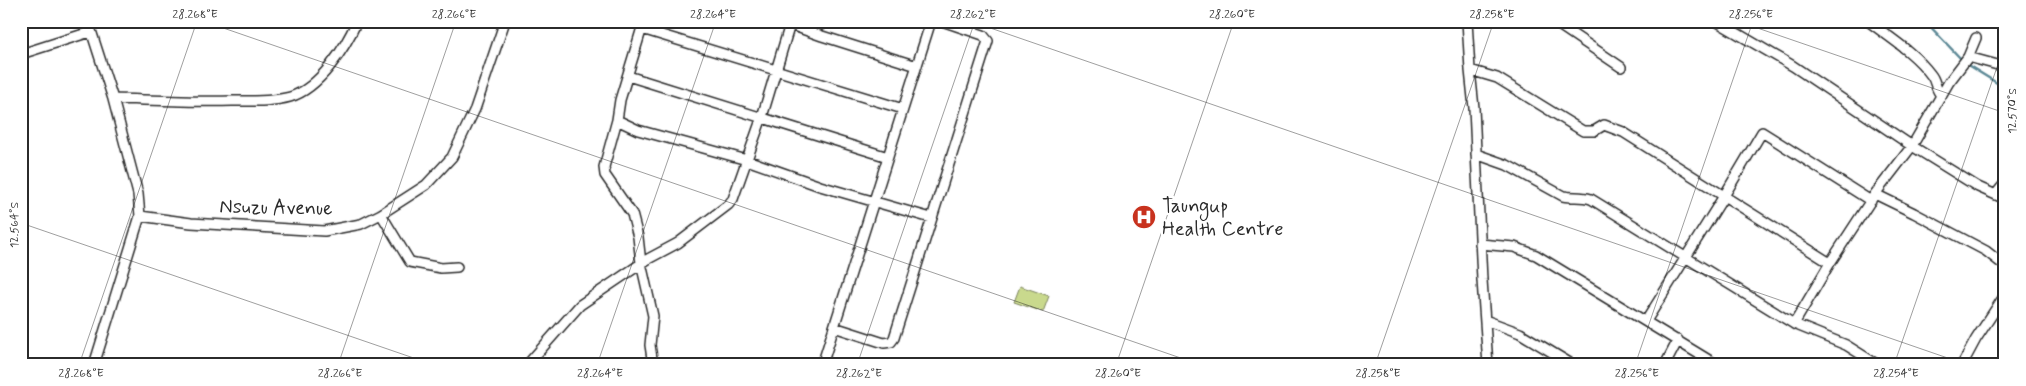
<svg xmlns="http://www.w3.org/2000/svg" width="2026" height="386" viewBox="0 0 2026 386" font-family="Mynerve,sans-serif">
<rect width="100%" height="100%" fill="#fff"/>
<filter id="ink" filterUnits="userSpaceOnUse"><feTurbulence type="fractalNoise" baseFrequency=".02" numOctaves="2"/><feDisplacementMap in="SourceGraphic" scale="10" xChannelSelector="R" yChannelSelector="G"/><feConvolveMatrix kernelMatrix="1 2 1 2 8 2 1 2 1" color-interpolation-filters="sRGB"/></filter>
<g filter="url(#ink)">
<!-- green -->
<path fill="#c9d98d" stroke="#7a825c" d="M1020 286 1049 296 1043 312 1014 302Z"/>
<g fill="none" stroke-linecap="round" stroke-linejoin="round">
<!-- stream -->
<path stroke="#5d8996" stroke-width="2.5" d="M1925 21 1962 60
M1966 64 2005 88"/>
<!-- street casing -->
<g stroke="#2b2b2b" stroke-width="12">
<path id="street" d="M88 21 113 99 138 194 140 216 94 365
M644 21 620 100 617 120 638 130 747 160 820 186 931 218
M780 21 822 36 917 66
M1467 21 1470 70 1474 108 1482 280 1488 365
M1553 21 1621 67
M1716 21 1793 66 1912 146 1978 187 2005 199
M1868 21C1889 37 1915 53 1931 75 1936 81 1935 89 1941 95
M642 29 903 109
M21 54 90 32
M1968 57 2005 67
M1470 70 1497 78 1583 131H1594L1604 125 1623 132 1724 196 1646 321
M628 76 888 157
M113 99C153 100 193 102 232 101 251 101 272 102 290 97 320 88 345 48 357 21
M617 120 604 167 605 175 632 214 638 237 641 263 653 316 650 345 653 365
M1476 154 1507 165 1563 196C1573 198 1581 196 1591 199L1794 324 1846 345 1878 365
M1875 194 1914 213 1986 251 2005 266
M1996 194 2005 183
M381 214 410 262 441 268 457 267
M140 216 191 223 324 231 361 224 381 214 426 185 452 157 475 109 505 21
M1480 244 1514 247 1536 255 1717 365
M1830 263 1724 196 1762 132 1871 201
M1485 320 1520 333 1573 365
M1794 324 1830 263 1875 194 1912 146 1949 82 1968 57 1976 38
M834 327 884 343 891 342 894 338 988 41 983 35 942 21
M527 365 580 305 648 259 678 243 728 205 733 199 762 117 791 21
M822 365 931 21
M1665 365 1678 340
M1962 365 1976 339 2005 295"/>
</g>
<!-- street -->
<use href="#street" stroke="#fff" stroke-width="9"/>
</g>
</g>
<!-- ticks -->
<path fill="none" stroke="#2b2b2b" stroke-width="1" stroke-opacity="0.45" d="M203 21 1201 365M970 21 1968 365M1737 21 2005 113M21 223 434 365M79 365 197 21M338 365 456 21M597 365 716 21M857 365 975 21M1116 365 1234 21M1375 365 1494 21M1635 365 1753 21M1894 365 2005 44"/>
<!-- icons -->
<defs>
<g id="hospital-disc" transform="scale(1.25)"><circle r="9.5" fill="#c8321e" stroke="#fff"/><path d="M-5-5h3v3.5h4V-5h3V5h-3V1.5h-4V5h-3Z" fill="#fff"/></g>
</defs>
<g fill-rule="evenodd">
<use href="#hospital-disc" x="1144" y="217"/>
</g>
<g text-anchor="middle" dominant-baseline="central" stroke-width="4.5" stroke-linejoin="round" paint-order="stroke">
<!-- poi labels -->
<g font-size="20" fill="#2b2b2b" stroke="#fff" text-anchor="start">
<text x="1162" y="206">Taungup<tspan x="1162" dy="23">Health Centre</tspan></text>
</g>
<!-- street labels -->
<g font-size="20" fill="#2b2b2b" stroke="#fff">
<text transform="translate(276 208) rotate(1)">Nsuzu Avenue</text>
</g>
</g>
<!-- margin -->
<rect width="2026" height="386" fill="none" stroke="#fff" stroke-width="55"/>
<rect x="28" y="28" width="1970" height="330" fill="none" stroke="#2b2b2b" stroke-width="2"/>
<g font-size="12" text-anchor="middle" fill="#2b2b2b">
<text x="195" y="18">28.268°E</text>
<text x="454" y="18">28.266°E</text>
<text x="713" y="18">28.264°E</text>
<text x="973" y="18">28.262°E</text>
<text x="1232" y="18">28.260°E</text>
<text x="1492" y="18">28.258°E</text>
<text x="1751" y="18">28.256°E</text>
<text transform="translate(2012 111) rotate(-90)" y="4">12.570°S</text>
<text transform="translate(14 225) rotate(-90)" y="4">12.564°S</text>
<text x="81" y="377">28.268°E</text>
<text x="340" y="377">28.266°E</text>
<text x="600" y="377">28.264°E</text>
<text x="859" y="377">28.262°E</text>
<text x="1118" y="377">28.260°E</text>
<text x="1378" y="377">28.258°E</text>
<text x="1637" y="377">28.256°E</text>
<text x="1896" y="377">28.254°E</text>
</g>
</svg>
